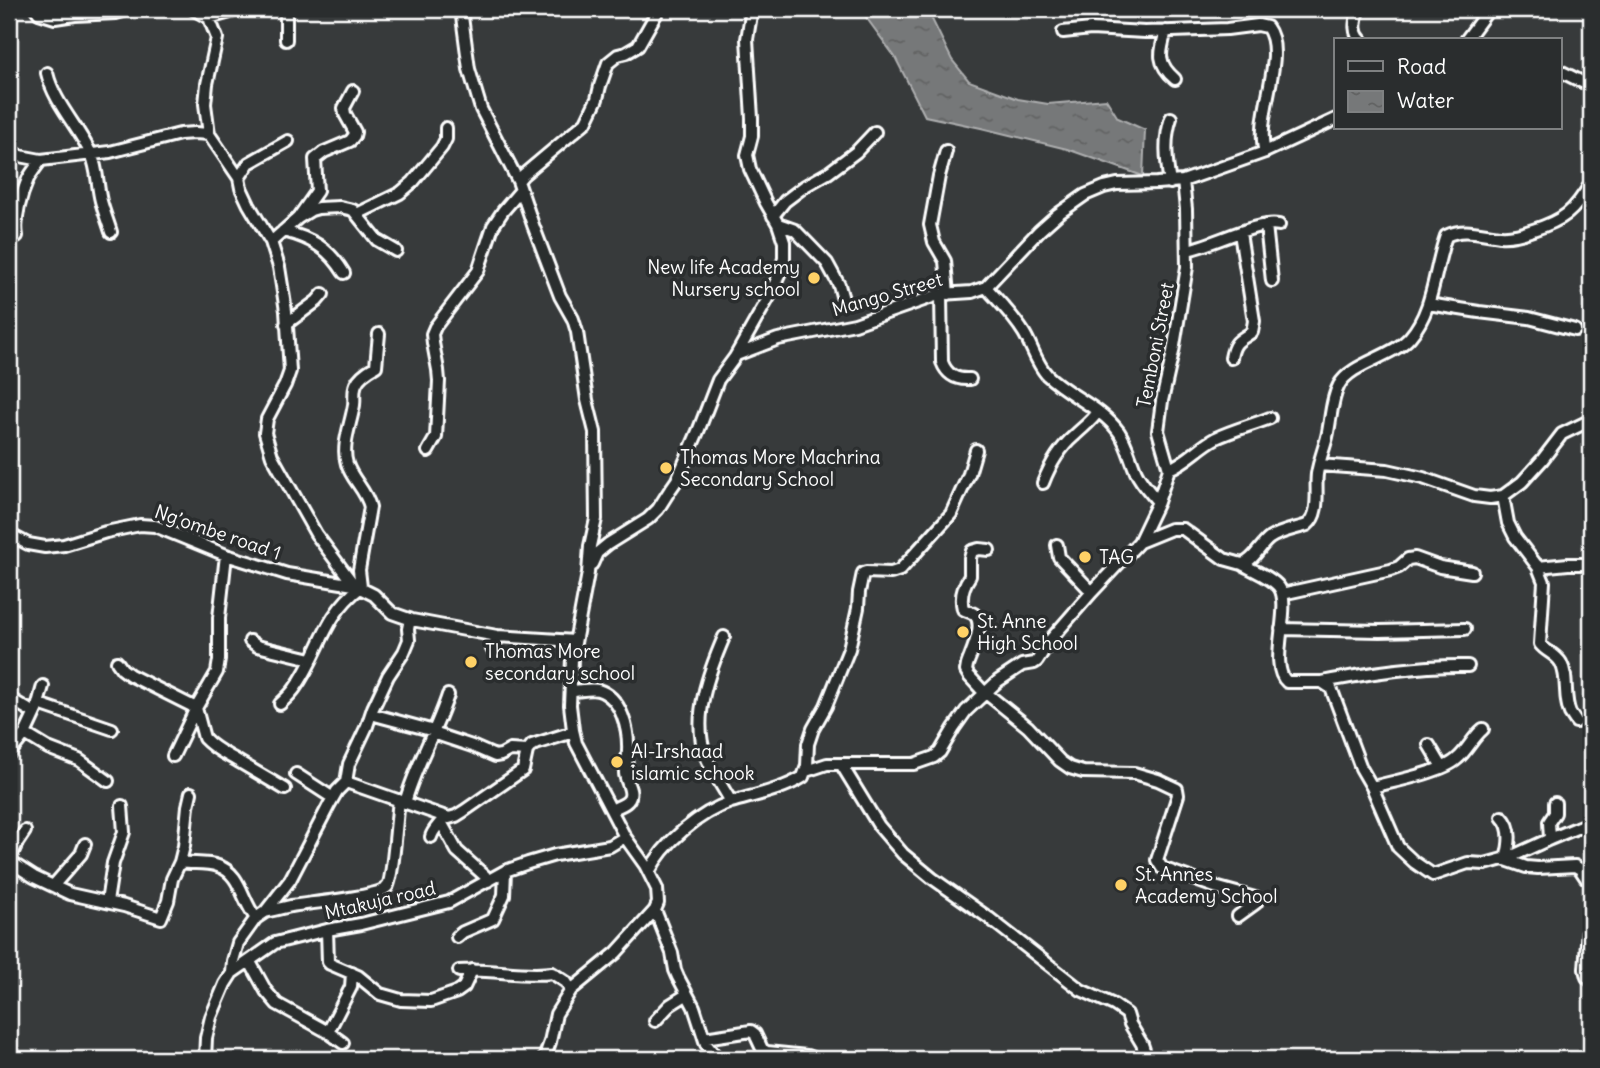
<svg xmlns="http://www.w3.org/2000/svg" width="1600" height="1068" viewBox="0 0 1600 1068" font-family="Delius,sans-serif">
<defs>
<pattern id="water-ripples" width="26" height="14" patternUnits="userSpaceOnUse" patternTransform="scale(1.75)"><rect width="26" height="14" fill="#767879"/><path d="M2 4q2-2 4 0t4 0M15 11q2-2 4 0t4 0" fill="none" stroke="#616262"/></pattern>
</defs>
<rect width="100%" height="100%" fill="#373a3b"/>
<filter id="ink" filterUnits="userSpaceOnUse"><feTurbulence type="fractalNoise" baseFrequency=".0143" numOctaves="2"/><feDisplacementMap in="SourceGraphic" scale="14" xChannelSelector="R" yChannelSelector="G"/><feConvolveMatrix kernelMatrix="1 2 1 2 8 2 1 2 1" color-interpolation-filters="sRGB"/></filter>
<g filter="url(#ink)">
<!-- water -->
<path fill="url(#water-ripples)" stroke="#adaeaf" stroke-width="2" d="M860 9H927L952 60 969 81 1018 99 1048 104 1106 99 1118 118 1145 130 1143 176 1067 149 981 128 925 116 895 57Z"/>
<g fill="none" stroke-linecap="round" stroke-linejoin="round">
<!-- minor casing -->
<g stroke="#fff" stroke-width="16">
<path id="minor" d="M36 9 39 13 55 18 75 15 116 13 131 9
M193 9 209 18 217 38 207 84 205 104 209 134 239 178 241 188 249 205 271 242 279 267 286 311 290 371 285 385 267 419 265 433 272 456 316 534 354 585
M286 9V40
M461 9 469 69 481 109 518 181 533 225 560 296 573 319 577 332 587 400 595 432 596 519 590 546 588 573 572 659 570 705 573 730 576 743 611 810 625 837 645 865 657 889 658 903 655 910 616 953 571 990 556 1014 550 1042 544 1059
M1358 9C1356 20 1352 32 1361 40
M209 18 241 9
M1166 31C1160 52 1156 63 1175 79
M1063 32 1091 29 1145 32 1227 29 1258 25 1267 27C1288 55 1254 116 1265 152
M1466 40 1489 9
M1560 71 1582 82 1591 84
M47 73C54 103 78 126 91 154 98 169 97 186 101 201 104 212 108 222 111 232
M9 150 20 156 41 160 110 152 180 134 195 133 209 134
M946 151 939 176 930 225 934 242 945 261 948 294
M239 178 249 163 288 141
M518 181 523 175 586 122 597 99 600 86 608 63 618 55 626 53 638 46 659 9
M1170 183C1166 160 1164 139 1171 118
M357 214 400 193 413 182 442 147 446 139V128
M773 216 785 201 805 186 828 173 856 152 875 132
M298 218 317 191 315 159 324 152 350 141 354 136 355 132 345 114 344 108 353 91
M778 224 795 230 827 263 839 285 844 303
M1266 225 1272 281
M283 231C311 238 329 248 344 273
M17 236C14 219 21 195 28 179 31 173 37 166 41 160
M271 242 298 218 311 210 318 208 340 207 353 210 377 240 396 251
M1187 250C1210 246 1259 220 1279 225
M986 287C999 302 1013 315 1024 333 1032 346 1036 363 1047 375 1069 396 1101 407 1119 432 1127 444 1130 458 1136 472 1141 483 1150 492 1158 502
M941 294 942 362C947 375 956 380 970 379
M1428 304 1479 312 1529 318 1575 330
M286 324 317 301 323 294
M736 355 778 339 855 324 941 294 972 292 986 287 1039 231 1058 214 1085 195 1104 187 1117 184 1157 183 1183 181 1265 152 1336 119
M1231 358C1234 341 1239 341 1252 332L1254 321 1240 233
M428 451 436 437 439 381 438 370 433 343 432 334 435 327 478 271 493 226 503 211 521 190
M1319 465 1387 470 1423 478 1474 496 1490 498 1503 496 1522 482 1542 460 1562 434 1591 420
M1169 469C1187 462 1199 447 1216 438 1233 430 1252 425 1270 418
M1043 483C1050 465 1060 448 1074 436 1083 427 1091 422 1098 412
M1503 496 1508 523 1515 537 1538 567 1544 582 1540 644C1546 652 1556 654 1561 663 1569 678 1563 697 1570 713 1572 716 1574 719 1576 722
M9 534 28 544 45 547 64 545 106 532 140 525 155 526 226 555 287 574 354 585 374 595 392 613 412 620 497 636 575 641
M1139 542 1171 529H1183L1224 559 1242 564C1254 561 1260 545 1270 538 1281 531 1295 529 1307 525 1321 514 1315 489 1317 474 1319 461 1324 449 1327 437 1331 420 1331 400 1339 385 1351 363 1393 357 1410 337 1434 309 1434 270 1446 236 1464 227 1481 234 1500 236 1512 237 1522 234 1533 230 1564 220 1574 212 1591 183
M1057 545 1059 557 1092 592
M989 550 979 549 972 551 970 558V576C963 586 960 597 963 609 966 611 971 612 974 614 986 624 971 653 967 665L966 671 969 676 981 689 1028 727 1060 761 1070 768 1083 772 1134 773 1158 780 1177 789 1178 795 1157 860 1162 868 1215 887 1255 898 1256 903 1238 916
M592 564 597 553 608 544 648 519 658 509 670 490 677 480 699 429 718 380 735 357 769 297 781 270 784 258V242L778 224 766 203 750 169 747 155 752 136V118L747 39 752 9
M1242 564C1254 571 1271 577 1279 587 1293 606 1267 666 1287 682H1322L1331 688 1361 768 1372 787 1398 847 1414 862 1433 875 1468 863 1485 864 1503 859 1526 867 1538 868 1575 866 1580 869 1586 878 1591 879
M1538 567 1568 564H1591
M1282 594 1391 570 1399 567 1408 559 1415 558 1440 567 1472 572
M1281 629 1380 631 1465 629
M724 637C709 672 692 716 705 754 711 771 723 787 731 802
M250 641 257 646 311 659
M492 649 496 642 497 636
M117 662 122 669 130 675 196 708 204 738C215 750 228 755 241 763 256 772 270 780 285 789
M1322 682C1370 673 1419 665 1468 666
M571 691C579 691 591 688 598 690 622 697 629 731 628 751 628 758 625 765 625 773 625 781 634 791 629 799 626 805 616 807 611 810
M9 698 34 713
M38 704 43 686
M280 704C285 699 291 694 295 688 321 652 322 617 361 587L359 570 370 507C366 490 352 480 347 464 341 446 351 424 354 405 355 399 353 391 356 384 359 376 369 370 376 366L379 334
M371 714 434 731
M433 733 472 746 495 756 501 755 510 750 527 751
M25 734 48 748 79 760 108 781
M1429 745 1442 767
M9 754 25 734 39 704 112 729
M173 756 196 708 217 672 219 660V618L226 555
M841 764 879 826 903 854 932 878 989 918 1081 990 1114 1005 1127 1014 1130 1024 1142 1044 1147 1059
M806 771 827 764H914L934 757 940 752 954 728 966 711 998 681 1022 665 1034 663 1037 661 1051 639 1092 592 1139 542 1158 502 1169 469 1158 431 1162 401 1173 352 1187 267 1186 209 1183 181
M296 774 333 798
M346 782 449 818 456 816 464 811 523 770 527 751 532 745 573 732
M1372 787C1392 782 1443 772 1457 759 1467 751 1473 737 1483 729
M405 803C415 766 436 732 448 695
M1502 817C1513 828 1510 845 1506 859
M441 822 457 851 485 876 488 881
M431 837C433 829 440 825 444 817
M1550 839 1591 822
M1506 859 1550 839 1549 822 1555 813V803
M9 861 34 877 70 894 124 906 161 918 168 901 172 879 180 862 184 846 188 806 191 793
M9 861 17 843 25 831
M180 862C192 864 207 862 218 866 241 873 242 902 256 918
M649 872C663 843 700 812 731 802 755 795 782 790 803 777L807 766 808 744 813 729 826 706 849 649 858 608 859 592 863 573 866 572 891 573 900 570 951 514 969 474 976 450
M53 886 81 854 85 844
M107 902 113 863 124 832 122 806
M655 910 672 953 675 970 678 977 694 1007 706 1044 718 1059
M265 912C273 910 282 908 291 906 308 903 379 897 387 887 393 880 397 814 399 800
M1589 914 1585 969 1587 977 1591 981
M327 930 328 962 330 964 358 976 380 994 401 1000 431 1001 457 992 464 987 472 970
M457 937 463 932 493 919 504 895 505 871
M250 962 266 991 277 1004 328 1032 343 1043
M459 971C490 968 521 977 552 973L566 982 571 990
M232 973 233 961 238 943 256 918 265 912 290 880 329 805 337 791 346 782 349 764 367 726 373 708 388 676 404 652 409 640 408 629 410 619
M655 1021 670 1005 686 995
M328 1032 351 987 352 973
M704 1038 751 1031 755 1034 762 1049 767 1052 807 1056 815 1059
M205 1059 206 1038 211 1017 225 984 232 973 275 943 327 930 361 924 449 902 505 871 528 863 555 855 610 846 625 837"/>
</g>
<!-- minor -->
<use href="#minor" stroke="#2a2d2e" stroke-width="10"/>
</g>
</g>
<!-- markers -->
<g fill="#ffd166" stroke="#2a2d2e" stroke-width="2.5">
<circle cx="814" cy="278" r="7"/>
<circle cx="666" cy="468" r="7"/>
<circle cx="1085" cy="557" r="7"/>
<circle cx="963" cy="632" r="7"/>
<circle cx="471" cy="662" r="7"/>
<circle cx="617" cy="762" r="7"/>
<circle cx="1121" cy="885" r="7"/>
</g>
<g text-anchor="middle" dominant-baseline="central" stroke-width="7" stroke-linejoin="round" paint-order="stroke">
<!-- poi labels -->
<g font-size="19" fill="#fff" stroke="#2a2d2e" text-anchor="start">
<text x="800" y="267" text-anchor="end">New life Academy<tspan x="800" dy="22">Nursery school</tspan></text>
<text x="680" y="457">Thomas More Machrina<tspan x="680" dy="22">Secondary School</tspan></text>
<text x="1099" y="557">TAG</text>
<text x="977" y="621">St. Anne<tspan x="977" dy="22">High School</tspan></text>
<text x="485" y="651">Thomas More<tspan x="485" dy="22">secondary school</tspan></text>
<text x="631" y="751">Al-Irshaad<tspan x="631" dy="22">islamic schook</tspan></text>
<text x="1135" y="874">St. Annes<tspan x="1135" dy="22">Academy School</tspan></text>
</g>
<!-- street labels -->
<g font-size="19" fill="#fff" stroke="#2a2d2e">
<text transform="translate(887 294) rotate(-16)">Mango Street</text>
<text transform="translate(1155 345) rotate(-79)">Temboni Street</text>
<text transform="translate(218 532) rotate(19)">Ng’ombe road 1</text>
<text transform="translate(380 900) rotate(-13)">Mtakuja road</text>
</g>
</g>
<!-- margin -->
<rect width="1600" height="1068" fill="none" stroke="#2a2d2e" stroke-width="35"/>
<rect x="18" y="18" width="1565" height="1033" fill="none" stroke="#fff" stroke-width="2.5" filter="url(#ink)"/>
<!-- legend -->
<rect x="1334" y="38" width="228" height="91" fill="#2a2d2e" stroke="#7f8182" stroke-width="2"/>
<rect x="1348" y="61" width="35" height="10" fill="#2a2d2e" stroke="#7f8182" stroke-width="2"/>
<text x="1397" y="74" font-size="21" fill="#ffffff">Road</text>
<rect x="1348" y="91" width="35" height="21" fill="url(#water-ripples)" stroke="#7f8182" stroke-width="2"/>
<text x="1397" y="108" font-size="21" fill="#ffffff">Water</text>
</svg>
